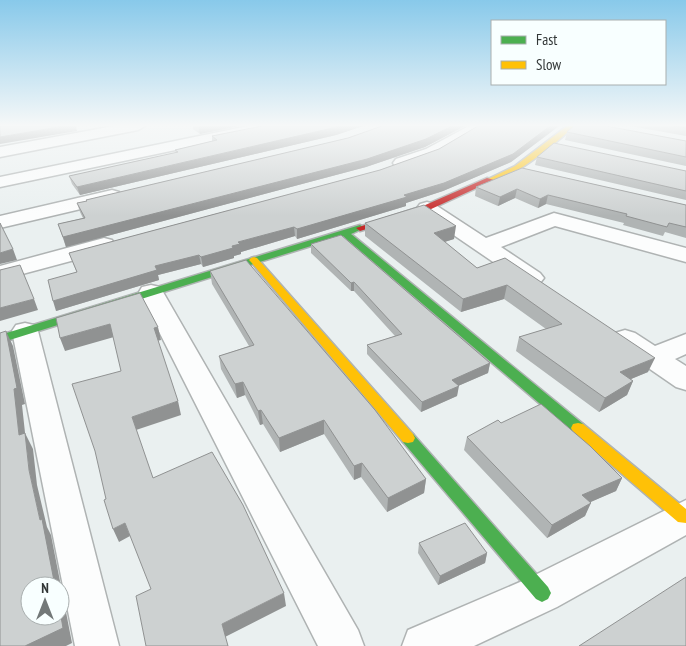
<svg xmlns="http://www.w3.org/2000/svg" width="686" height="646" viewBox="0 0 686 646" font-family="'PT Sans Narrow',sans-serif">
<rect width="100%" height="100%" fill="#eaf0f0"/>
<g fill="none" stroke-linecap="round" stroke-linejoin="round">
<!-- street casing -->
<g stroke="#afb3b3" stroke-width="3">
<path id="street" d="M114 126H145L138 130 0 157V147Z
M248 126H277L270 130 0 187V177Z
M469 126H487L438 155 402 168 396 167 393 163 396 159 426 149Z
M112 190 119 192 121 196 119 200 0 228V216Z
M427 202 434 204 486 238 554 213 686 248V262L555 226 501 247 540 273 544 278 540 283 532 285 524 283 420 212 417 208 420 204Z
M104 238 112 240 115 245 112 250 0 280V266Z
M151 285 160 287 163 292 358 630 364 646H318L139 292 142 287Z
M25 323 34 325 38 331 119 646H75L12 331 16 325Z
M625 330 635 333 655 346 686 334V354L675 359 686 366V390L676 387 615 345 611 339 615 333Z
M686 500V535L557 607 474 646H402L408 630 527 579Z"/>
</g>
<!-- fast casing -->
<g stroke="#afb3b3" stroke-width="3">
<path id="fast" d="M360 225 364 228 351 234 583 424 585 428 583 432 578 433 573 432 343 236 0 343V335Z
M408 433 413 434 548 587 551 593 548 599 542 602 536 599 403 442 401 438 403 434Z"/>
</g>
<!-- slow casing -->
<g stroke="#afb3b3" stroke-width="3">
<path id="slow" d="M567 126H574C563 138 500 190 486 180L515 166Z
M254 257 257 258 413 434 415 438 413 442 408 443 403 442 251 262 249 260 251 258Z
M578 423 583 424 686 509V523L678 522 573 432 571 428 573 424Z"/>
</g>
<!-- jam casing -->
<g stroke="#afb3b3" stroke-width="3">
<path id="jam" d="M487 178 494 180 429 210 360 231 356 228 423 206Z"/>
</g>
<!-- street -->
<use href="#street" fill="#fcfdfd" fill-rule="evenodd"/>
<!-- fast -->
<use href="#fast" fill="#4caf50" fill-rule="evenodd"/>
<!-- slow -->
<use href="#slow" fill="#ffc107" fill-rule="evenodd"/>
<!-- jam -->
<use href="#jam" fill="#c62828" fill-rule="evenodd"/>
</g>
<!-- wall -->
<path fill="#b0b4b4" d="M193 126H239L200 134 193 129Z
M262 126H363L336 135 80 195 72 184 69 176 176 153 175 150 212 141V136Z
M382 126H465L425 147 366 167 66 247 58 224 83 218 80 212 77 203 87 201 86 200 348 138Z
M478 126H559L511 162 443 191 406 203V206L297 239 295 236 241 252V254L234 256V258L203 267 201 264 158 275 159 280 56 311 77 273 69 253 380 170 439 149Z
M630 126H686V136Z
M567 132 686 141V166L565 140Z
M537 157 686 171V200L535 165Z
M522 168 686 205V238L665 232 663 236 623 225 624 223 546 204 538 208 515 198 498 206 475 196 476 187Z
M365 223 454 239 444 242 477 268 505 258 648 372 631 379 633 381 627 395 599 412 516 351 519 337 546 329 504 299 461 312 365 236Z
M311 244 490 363 488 373 458 386 457 396 421 412 367 354V345L395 336 354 291H351L311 253Z
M210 271 426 479 424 493 387 512 361 477 354 480 324 434 280 452 263 424 260 425 245 395 237 398 221 369 219 356 249 346 212 284Z
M501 423 622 478 616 491 590 502 585 516 547 538 464 450 467 437Z
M419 543 487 553 485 563 438 585 418 553Z"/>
<!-- shaded-wall -->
<path fill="#909292" d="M64 126H76L77 131 0 144V137Z
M201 126H239L200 134 198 127Z
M341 126H363L336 135 80 195 77 187Z
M452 126H465L425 147 366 167 66 247 63 237Z
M550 126H559L511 162 443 191 406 203V206L297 239V229L404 195Z
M517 189 515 198 498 206 500 197Z
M548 195 546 204 538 208 540 199Z
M456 226 454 239 432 246 434 233Z
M294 227 295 236 241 252V254L234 256V258L203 267 201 257 232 246 238 242Z
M13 249 17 260 0 264V253Z
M199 255 201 264 158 275 159 280 56 311 53 301 155 266Z
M354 282V291H351V283Z
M507 285 504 299 461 312 463 299Z
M34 299 38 310 0 321V308Z
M110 324 114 337 65 351 60 338Z
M158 327 161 340 157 341 154 328Z
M6 331 13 346 25 404 22 405 27 451 19 435Z
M655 358 648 372 614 386 620 372Z
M490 363 488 373 451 389 452 380Z
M633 381 627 395 599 412 605 398Z
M243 382 245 395 237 398 235 384Z
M459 386 457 396 421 412 422 402Z
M178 401 181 415 136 430 132 417Z
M261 410 263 424 260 425 258 411Z
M324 420V434L280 452 279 438Z
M25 433 33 449 37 485 47 527 51 535 72 643 66 646H25L60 611V586H55L40 520 29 470Z
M362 463 361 477 354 480V466Z
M622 478 616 491 577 508 582 495Z
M426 479 424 493 387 512 388 498Z
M591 503 585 516 547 538 552 525Z
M125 523 130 536 119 542 113 529Z
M487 553 485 563 438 585 440 576Z
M284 593 286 606 225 637 222 624Z"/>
<!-- building -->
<path fill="#cdd1d1" stroke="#909292" d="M0 126H64L0 137Z
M262 126H341L77 187 69 176 178 152 175 150 217 140 212 136Z
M382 126H452L426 139 367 159 63 237 58 224 85 218 77 203 87 201 86 200 348 138Z
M478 126H550L513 154 444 183 404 195 407 197 297 229 294 227 238 242 240 244 232 246 233 248 201 257 199 255 155 266 157 270 53 301 48 280 77 272 69 253 380 170 439 149Z
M574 126H606L686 141V157L567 132Z
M674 126H686V128Z
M554 143 686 171V191L537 157Z
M522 168 686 205V227L669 223 667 227 626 216 627 214 548 195 540 199 517 189 500 197 476 187Z
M424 205 456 226 434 233 477 268 505 258 655 358 620 372 633 381 605 398 519 337 562 324 507 285 463 299 365 223Z
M0 223 13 249 0 253Z
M341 235 490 363 452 380 459 386 422 402 367 345 402 334 354 282 351 283 311 244Z
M246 260 375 410 426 479 388 498 362 463 354 466 324 420 279 438 261 410 258 411 243 382 235 384 219 356 254 345 210 271Z
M20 265 34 299 0 308V270Z
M140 293 158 327 154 328 178 401 132 417 153 478 212 452 243 505 284 593 222 624 228 646H146L136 596 151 589 125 523 113 529 104 500 106 499 95 451 72 384 121 371 110 324 60 338 56 318Z
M6 331 17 388 14 389 19 435 25 433 29 470 40 520 42 519 55 586H30V616H60V611L63 628 25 646H0V333Z
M541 404 590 446 622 478 582 495 591 503 552 525 467 437 498 420 501 423Z
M465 523 487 553 440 576 419 543Z
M686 577V646H579Z"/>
<!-- sky -->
<linearGradient id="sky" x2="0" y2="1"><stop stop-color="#88c9ea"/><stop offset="0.58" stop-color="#f6f8f8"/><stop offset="1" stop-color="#f6f8f8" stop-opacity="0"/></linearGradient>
<rect width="686" height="216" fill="url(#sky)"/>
<!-- legend -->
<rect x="491" y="20" width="175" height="65" fill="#f8ffff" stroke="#a9afaf"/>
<rect x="501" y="36" width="25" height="8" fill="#4caf50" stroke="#a9afaf"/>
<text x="536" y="45" font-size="15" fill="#323737">Fast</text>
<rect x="501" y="61" width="25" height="8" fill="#ffc107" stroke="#a9afaf"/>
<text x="536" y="70" font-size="15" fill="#323737">Slow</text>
<!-- north arrow -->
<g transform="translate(45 601)"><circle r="24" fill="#f8ffff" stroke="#a9afaf"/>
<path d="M0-4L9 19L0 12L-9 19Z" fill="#727878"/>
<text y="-8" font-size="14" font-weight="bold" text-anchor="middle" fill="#323737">N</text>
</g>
</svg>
